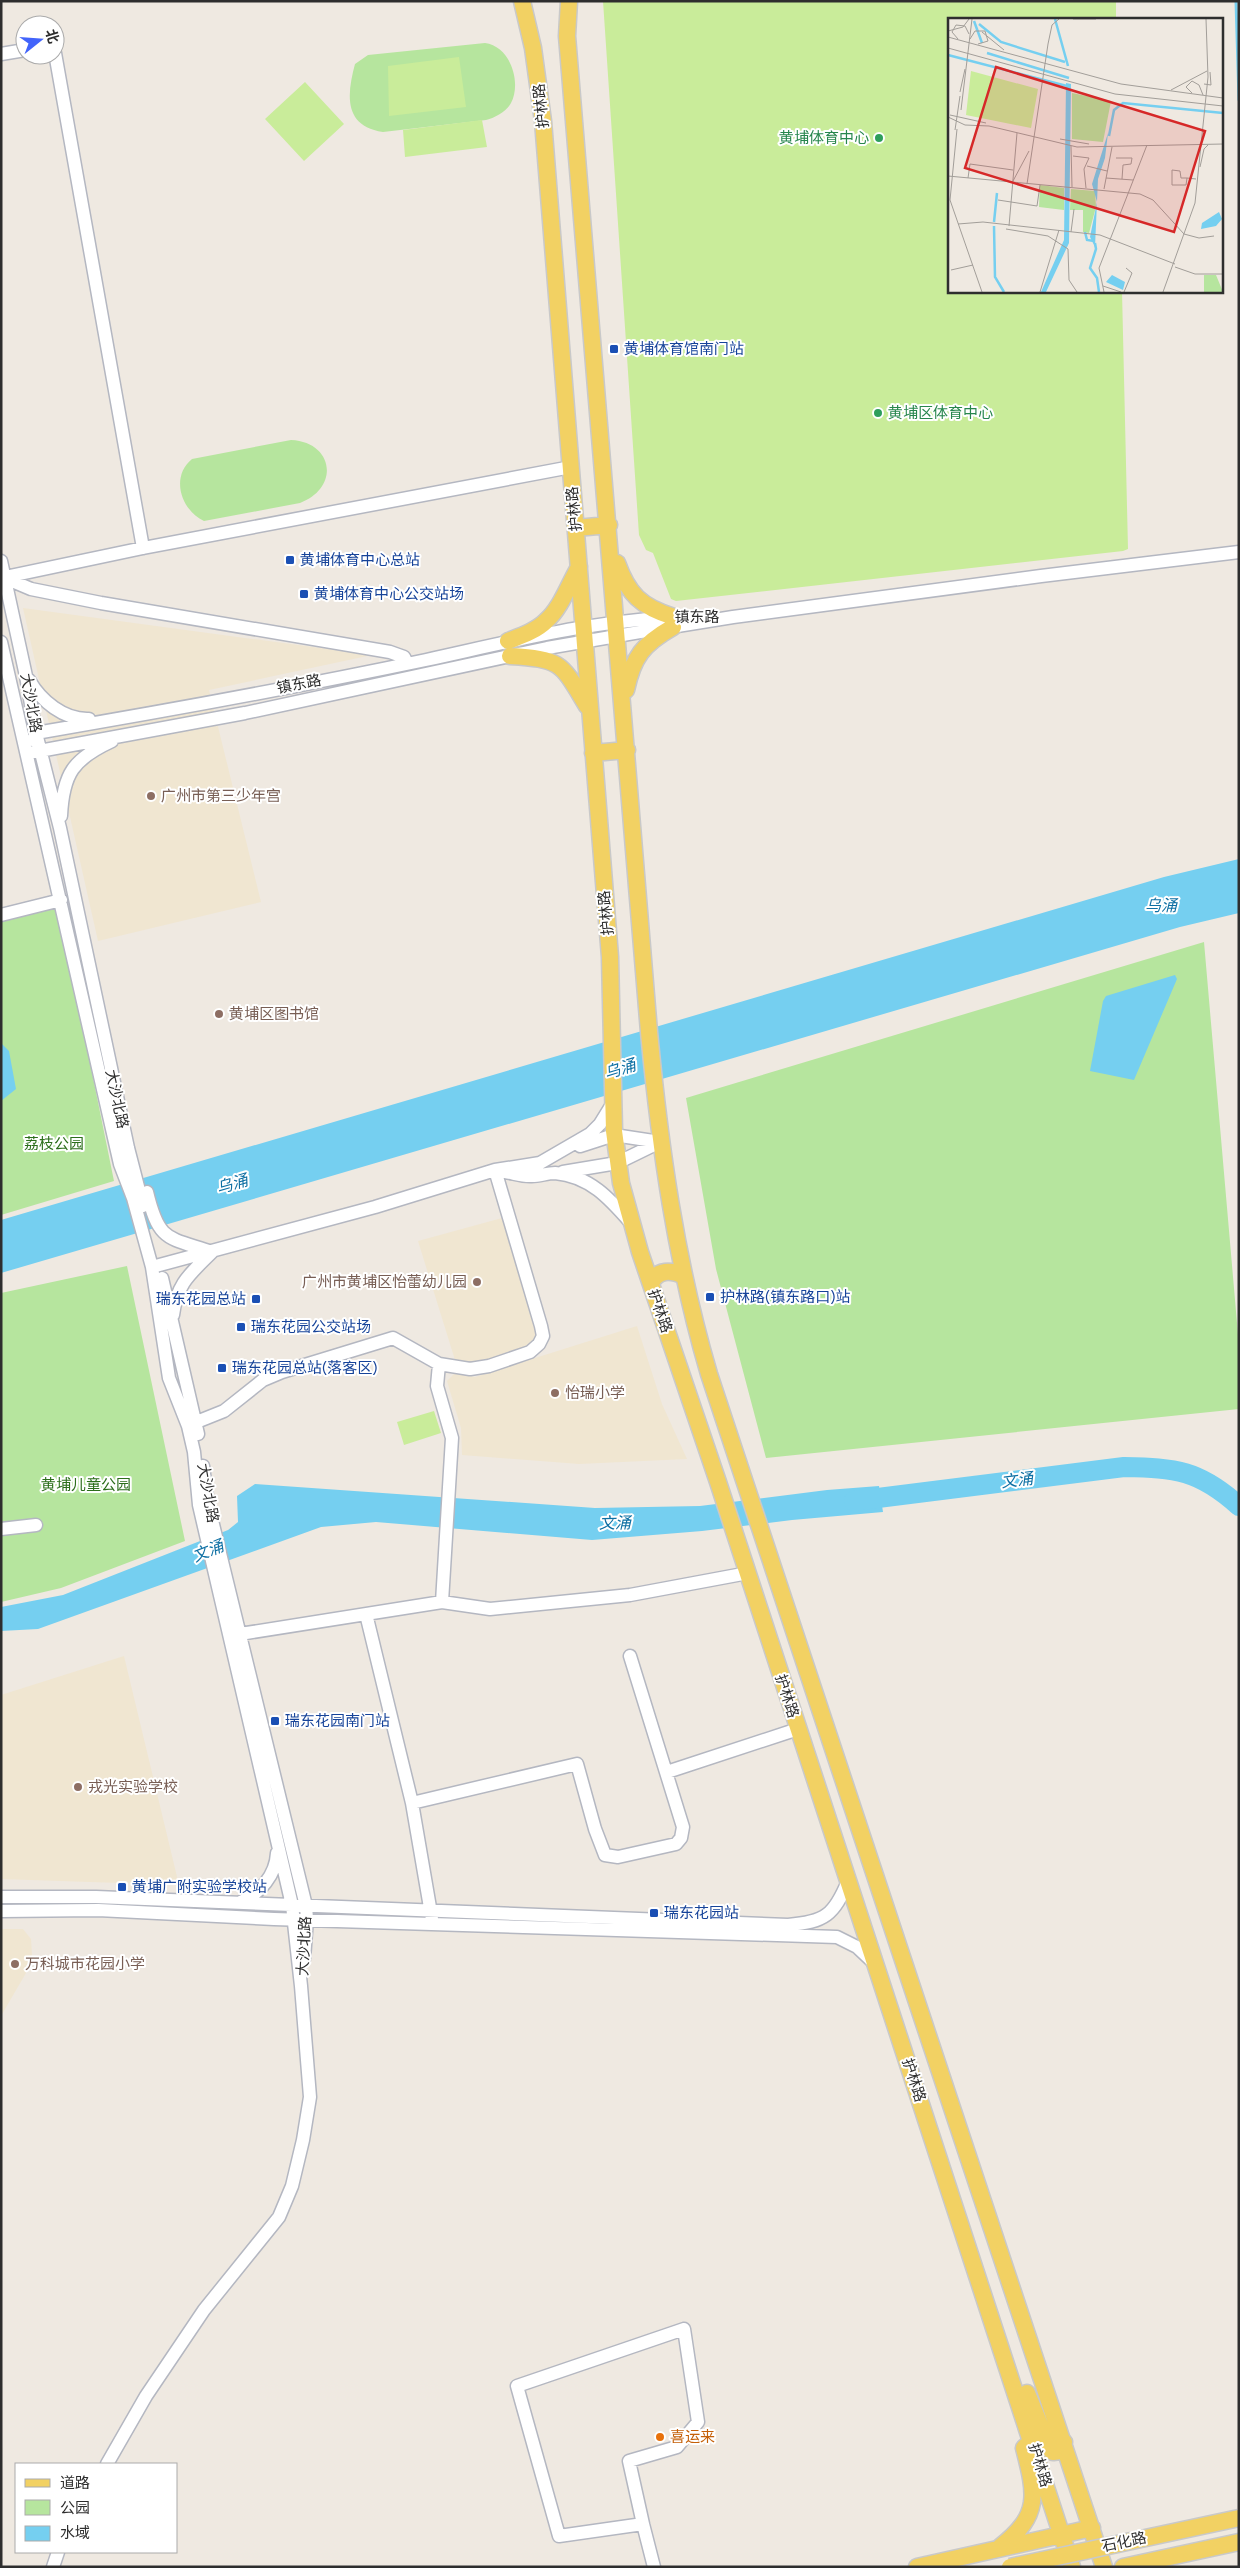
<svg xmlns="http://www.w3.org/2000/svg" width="1240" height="2568" viewBox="0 0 1240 2568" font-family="Figtree,'Noto Sans SC',sans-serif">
<rect width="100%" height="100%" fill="#efe9e1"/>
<!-- education -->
<path fill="#f0e6d1" d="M23 608 372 655 209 690 261 902 98 941Z
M502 1218 537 1322 538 1340 523 1353 484 1366 455 1360 418 1241Z
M637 1326 662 1404 687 1459 579 1464 462 1455 461 1428 447 1381 455 1373 475 1377Z
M124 1656 179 1885 1 1879V1695Z
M1 1929H23L31 1939 32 1955 26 1973 1 2016Z"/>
<!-- green -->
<path fill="#b6e59e" d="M485 43C510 46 522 82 511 103 506 112 496 117 486 120L383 132C343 126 347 94 355 64L368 55Z
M291 440C334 442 340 488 300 503L204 521C181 510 170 477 192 459Z
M58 905 114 1181 1 1215V920Z
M1204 942 1239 1346V1409L766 1458 716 1269 686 1098Z
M127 1266 185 1541 61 1588 1 1602V1293Z"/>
<!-- pitch -->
<path fill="#c9ec9a" d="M603 1H1116V19H949V291H1122L1128 549 1123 551 676 601 671 599 653 553 646 550 639 535Z
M459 57 466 107 389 116 388 66Z
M305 82 344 124 304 161 265 119Z
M482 120 487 147 405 157 403 130Z
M434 1411 441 1433 404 1445 397 1422Z"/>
<!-- water -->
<path fill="#75cff0" d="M1239 859V913L1180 927 1 1273V1220L1164 877Z
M1175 975 1177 979 1134 1080 1090 1071 1103 1001 1106 996Z
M1 1043 9 1051 16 1089 1 1101Z
M255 1484 595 1508 700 1506 827 1490 879 1486 883 1512 792 1520 702 1531 592 1540 376 1522 321 1527 38 1629 1 1631V1607L63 1595 228 1530 238 1522 237 1496Z"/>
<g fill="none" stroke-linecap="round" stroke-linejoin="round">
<!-- stream -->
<path stroke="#75cff0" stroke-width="3" d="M1236 1 1239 100"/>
<!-- river -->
<path stroke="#75cff0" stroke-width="20" d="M854 1501 1124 1467C1176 1468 1199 1470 1239 1506"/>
<!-- minor casing -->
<g stroke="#b4b7c1" stroke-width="15">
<path id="minor" d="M55 53 143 548
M1 54 25 50
M1 561 26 676 36 733 60 828 128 1148 143 1206
M1 578 143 548 571 467
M5 578 31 589 101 603 390 652 404 657 407 663
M1 642 120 1164 133 1198 152 1267 169 1378 188 1426 194 1452 199 1505 292 1905 301 1986 310 2097 303 2140 292 2186 279 2217 204 2310 146 2396 107 2464
M29 680C41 701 64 720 89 719
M33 740 36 733C166 711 297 687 426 660 518 640 608 616 703 617
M34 752 245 713 547 648 640 632 733 617 1041 576 1239 552
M61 816C63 774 73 759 112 741
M1 915 61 900
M580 1146 614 1135 660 1142
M505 1172C513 1173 523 1177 532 1176 540 1176 547 1173 555 1173 590 1176 610 1199 631 1223
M563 1172 617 1163 660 1142
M147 1192C159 1242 167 1237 212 1252
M152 1267 375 1207 495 1170 540 1163 590 1134 600 1124 613 1103
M162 1278 198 1434
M173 1315C177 1283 190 1274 212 1252
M439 1364 437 1386 452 1438 442 1602
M189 1425 224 1411 263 1380 282 1372 393 1338 439 1364 470 1369 489 1366 530 1352 539 1344 543 1336 541 1326 495 1170
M203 1466 208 1504 306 1906 307 1919 304 1959
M1 1529 36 1525
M366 1614 412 1803 432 1919
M240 1634 442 1602 490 1609 630 1595 748 1573
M667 1772 798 1729
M412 1803 577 1764 595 1829 605 1855 618 1857 676 1844 681 1838 683 1827 630 1656
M1 1897H96L788 1925C825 1922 834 1915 848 1881
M241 1902C260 1893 276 1875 277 1853
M1 1911 98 1910 274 1919 837 1937 857 1947 874 1963
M643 2524 629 2461 677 2447 698 2422 684 2329 517 2386 559 2536 643 2524 654 2567
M53 2567 58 2552"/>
</g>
<!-- major casing -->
<g stroke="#c9c9c9" stroke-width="19">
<path id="major" d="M522 1 533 48 543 121 610 957 614 1131 621 1183 640 1252 718 1482 1072 2567
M569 1 567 36 649 1032C660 1148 676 1262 709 1374L1104 2567
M576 528 609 525
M617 563C628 594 641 607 674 617
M508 641C521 636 536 631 546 621 561 608 569 584 579 567
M510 656C562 659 561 663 587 706
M626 690C633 657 643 644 673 627
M593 753 627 750
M651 1283C658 1269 671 1270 684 1276
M1027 2393 1050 2449 1053 2452 1060 2451 1064 2442
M1000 2547C1041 2515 1036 2495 1024 2448L1026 2446
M917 2567 1092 2528
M1123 2567 1239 2542"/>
</g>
<!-- minor -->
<use href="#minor" stroke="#fff" stroke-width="12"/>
<!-- major -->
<use href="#major" stroke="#f2d163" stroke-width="16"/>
<!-- major-bridge casing -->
<g stroke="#c9c9c9" stroke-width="19" stroke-linecap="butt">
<path id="major-bridge" d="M1010 2567 1239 2518"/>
</g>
<!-- major-bridge -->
<use href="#major-bridge" stroke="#f2d163" stroke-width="16"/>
</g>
<!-- markers -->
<g fill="#2e9e5b" stroke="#fff" stroke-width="2">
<circle cx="879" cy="138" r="5"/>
<circle cx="878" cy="413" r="5"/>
</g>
<g fill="#1a4fb4" stroke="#fff" stroke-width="2">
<rect x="609" y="344" width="10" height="10" rx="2.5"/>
<rect x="285" y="555" width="10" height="10" rx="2.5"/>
<rect x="299" y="589" width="10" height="10" rx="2.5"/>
<rect x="705" y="1292" width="10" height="10" rx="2.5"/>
<rect x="251" y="1294" width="10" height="10" rx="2.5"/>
<rect x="236" y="1322" width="10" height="10" rx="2.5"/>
<rect x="217" y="1363" width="10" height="10" rx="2.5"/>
<rect x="270" y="1716" width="10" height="10" rx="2.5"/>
<rect x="117" y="1882" width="10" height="10" rx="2.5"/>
<rect x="649" y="1908" width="10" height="10" rx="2.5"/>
</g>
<g fill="#8d6e63" stroke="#fff" stroke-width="2">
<circle cx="151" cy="796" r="5"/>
<circle cx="219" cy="1014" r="5"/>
<circle cx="477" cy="1282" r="5"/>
<circle cx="555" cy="1393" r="5"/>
<circle cx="78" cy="1787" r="5"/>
<circle cx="15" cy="1964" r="5"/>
</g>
<circle fill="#e8710a" stroke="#fff" stroke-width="2" cx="660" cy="2437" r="5"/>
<g text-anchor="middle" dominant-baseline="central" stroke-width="4" stroke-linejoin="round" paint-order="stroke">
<!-- street labels -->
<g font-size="15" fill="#2e2e2e" stroke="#fff">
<text transform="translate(541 106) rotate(-96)">护林路</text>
<text transform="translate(574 509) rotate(-95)">护林路</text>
<text x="697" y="617">镇东路</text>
<text transform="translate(299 684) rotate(-11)">镇东路</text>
<text transform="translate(31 703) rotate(80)">大沙北路</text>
<text transform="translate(606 913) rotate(-95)">护林路</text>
<text transform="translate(117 1099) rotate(78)">大沙北路</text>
<text transform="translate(660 1311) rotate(71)">护林路</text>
<text transform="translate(208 1493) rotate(80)">大沙北路</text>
<text transform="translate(787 1696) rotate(72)">护林路</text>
<text transform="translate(304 1946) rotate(-87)">大沙北路</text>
<text transform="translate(914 2080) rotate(72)">护林路</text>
<text transform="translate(1040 2465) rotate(73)">护林路</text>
<text transform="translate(1124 2542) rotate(-12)">石化路</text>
</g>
<!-- leisure labels -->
<g font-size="15" fill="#27864d" stroke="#fff" text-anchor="end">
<text x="869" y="138">黄埔体育中心</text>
<text x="888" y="413" text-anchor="start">黄埔区体育中心</text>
</g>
<!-- transit labels -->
<g font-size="15" fill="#164399" stroke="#fff" text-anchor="start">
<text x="624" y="349">黄埔体育馆南门站</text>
<text x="300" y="560">黄埔体育中心总站</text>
<text x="314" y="594">黄埔体育中心公交站场</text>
<text x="720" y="1297">护林路(镇东路口)站</text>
<text x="246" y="1299" text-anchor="end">瑞东花园总站</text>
<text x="251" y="1327">瑞东花园公交站场</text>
<text x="232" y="1368">瑞东花园总站(落客区)</text>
<text x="285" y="1721">瑞东花园南门站</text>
<text x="132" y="1887">黄埔广附实验学校站</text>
<text x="664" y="1913">瑞东花园站</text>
</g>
<!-- education labels -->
<g font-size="15" fill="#785e54" stroke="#fff" text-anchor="start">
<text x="161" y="796">广州市第三少年宫</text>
<text x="229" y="1014">黄埔区图书馆</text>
<text x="467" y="1282" text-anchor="end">广州市黄埔区怡蕾幼儿园</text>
<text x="565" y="1393">怡瑞小学</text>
<text x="88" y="1787">戎光实验学校</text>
<text x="25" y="1964">万科城市花园小学</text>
</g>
<!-- park labels -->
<g font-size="15" fill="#2c6e1b" stroke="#fff">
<text x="54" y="1144">荔枝公园</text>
<text x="86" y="1485">黄埔儿童公园</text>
</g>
<!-- food labels -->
<g font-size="15" fill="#c56008" stroke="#fff" text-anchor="start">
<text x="670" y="2437">喜运来</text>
</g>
<!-- water labels -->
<g font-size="16" font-style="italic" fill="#0d6fa3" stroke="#fff">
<text x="1161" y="905">乌涌</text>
<text transform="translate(620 1069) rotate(-17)">乌涌</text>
<text transform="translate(232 1184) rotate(-16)">乌涌</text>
<text transform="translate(1017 1480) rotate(-7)">文涌</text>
<text transform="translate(615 1523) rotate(-1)">文涌</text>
<text transform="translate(208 1551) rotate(-22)">文涌</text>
</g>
</g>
<!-- overview -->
<g transform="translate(948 18)">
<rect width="275" height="275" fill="#efe9e1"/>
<path d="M124 75 163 83 155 124 124 121ZM92 167 116 170V192L91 189ZM123 171 147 173 148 189 141 215 135 214V192H122ZM256 257H268L275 274H256Z" fill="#b6e59e"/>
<path d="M23 53 90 71 83 110 18 97Z" fill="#c9ec9a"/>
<path d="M118 65 123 66 121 225 98 274H93L116 222ZM160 115 157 140 150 161 147 229 142 219 149 184 144 166ZM271 194 274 201 268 208 253 211 254 205ZM164 257 177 264 175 272 158 264Z" fill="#75cff0"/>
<path fill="none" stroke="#75cff0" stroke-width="2.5" d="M107 1 120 48M26 3 34 25M31 6 53 24 117 44M39 35 121 60M0 37 119 68M161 118 166 92 175 85 275 95M46 204 49 175M46 208 47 259 56 274M137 214 139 222 146 223M147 225 148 231 142 250 149 260 151 274"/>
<path fill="none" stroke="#a29e99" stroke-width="1" d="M125 1H148M0 13 15 9 21 1M34 14 56 32M0 19 173 66 275 80M10 21 4 14 8 7 17 8 21 16M22 21 27 13H37L40 23 30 26M0 30 167 76 275 88M256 66 263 67 262 54M223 72 259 53M12 74 17 51M244 75 238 69 244 63 251 67 255 77M13 92 24 1M2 97 38 105M0 99 17 107 41 108 129 129 275 126M9 111 2 182 34 274M7 112 12 78M112 121 141 126M123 128 124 169M125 138 141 140 136 151 138 170M168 140H184L183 146 175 147 174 161M139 148 159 153M252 149 256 131 260 127M0 158 192 176 205 182 236 216 251 220 266 218M20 160 22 146 65 152M158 160 185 162M239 160H233L232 153 224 152V167H238L239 160 248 161M65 163 81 133M79 166 100 26 104 7 111 1M156 171 164 129M50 182 89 188 92 167M10 206 35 204 152 217 227 246M61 208 69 115M58 211 100 218 120 231 121 262 129 274M123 214 126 191M227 249 247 256H275M3 252 25 247M155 268 173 274M92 274 111 212M156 274 151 250 199 127M176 274 184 255 178 250M215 274 247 185 260 59 258 1"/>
<path fill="#d62828" fill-opacity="0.15" stroke="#d62828" stroke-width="2.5" d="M48 49 257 113 226 214 17 150Z"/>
<rect width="275" height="275" fill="none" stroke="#2e2e2e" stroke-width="2.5"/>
</g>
<!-- border -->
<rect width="1240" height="2568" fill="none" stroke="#2e2e2e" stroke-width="5"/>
<!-- legend -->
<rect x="15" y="2463" width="162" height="90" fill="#ffffff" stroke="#ababab"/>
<rect x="25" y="2479" width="25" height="8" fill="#f2d163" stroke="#ababab"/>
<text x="60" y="2488" font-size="15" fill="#2e2e2e">道路</text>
<rect x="25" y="2500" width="25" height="15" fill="#b6e59e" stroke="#ababab"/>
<text x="60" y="2513" font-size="15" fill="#2e2e2e">公园</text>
<rect x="25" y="2526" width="25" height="15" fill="#75cff0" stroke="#ababab"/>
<text x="60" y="2538" font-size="15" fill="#2e2e2e">水域</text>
<!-- north arrow -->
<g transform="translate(40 40) rotate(73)"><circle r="24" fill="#ffffff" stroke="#ababab"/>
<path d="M0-4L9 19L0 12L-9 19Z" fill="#4264fb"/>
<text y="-8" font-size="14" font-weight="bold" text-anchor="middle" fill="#2e2e2e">北</text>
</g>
</svg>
